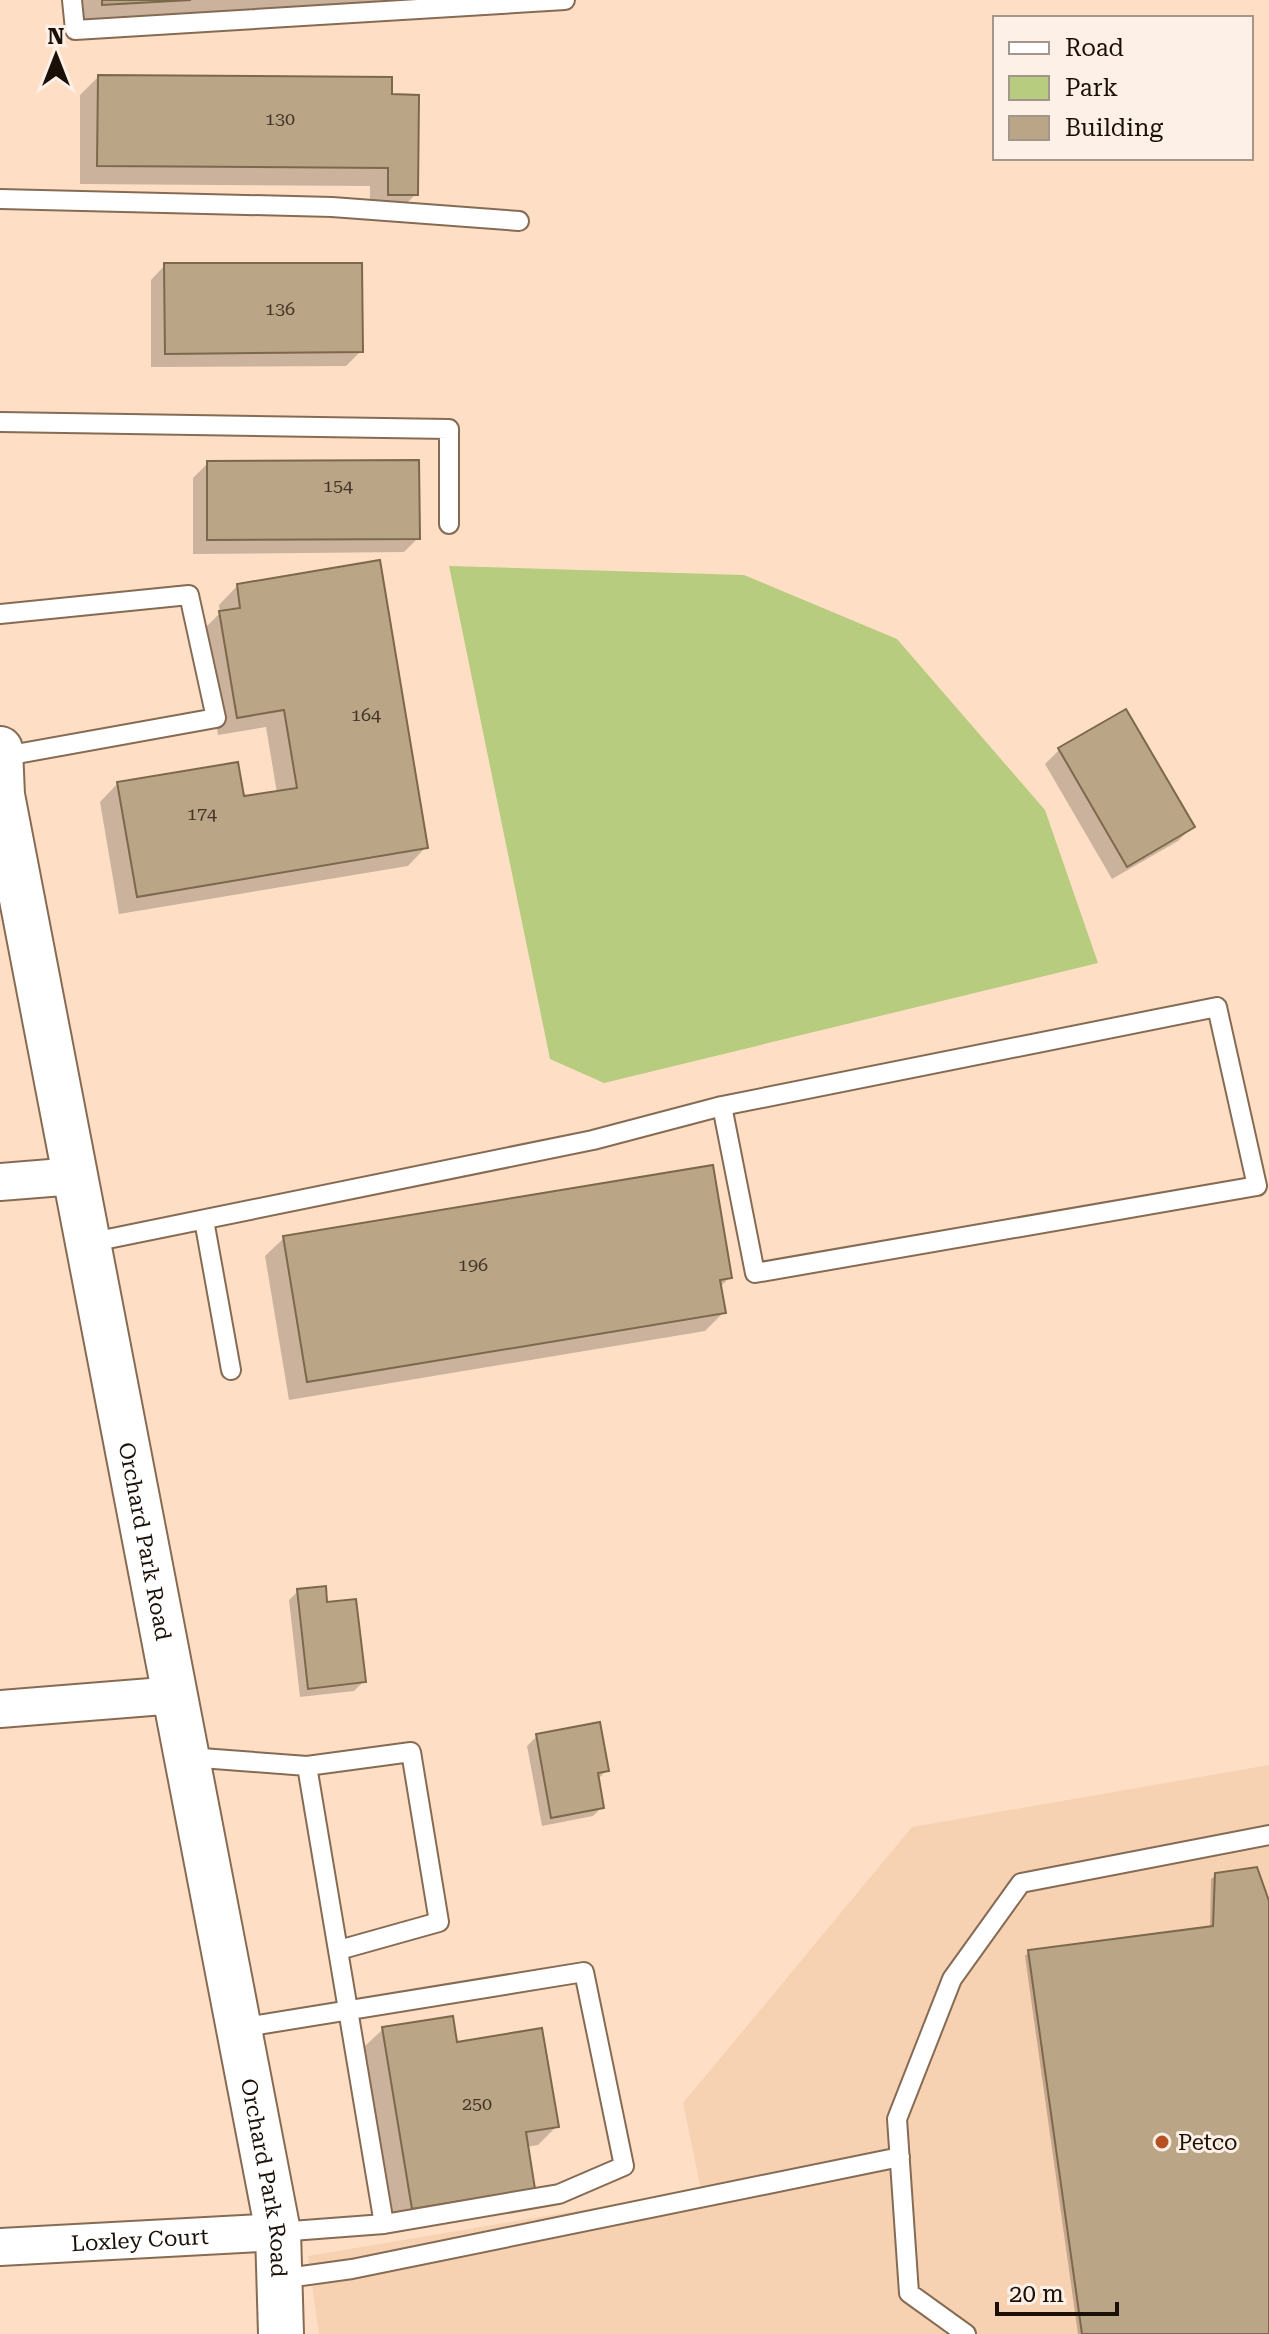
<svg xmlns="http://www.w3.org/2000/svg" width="1269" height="2334" viewBox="0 0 1269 2334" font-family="'Roboto Serif',serif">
<rect width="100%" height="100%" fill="#fedfc5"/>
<!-- built -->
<path fill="#f6d1b2" d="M1269 1765V2334H319L308 2256 701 2190 683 2103 912 1827Z"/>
<!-- green -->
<path fill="#b7cc7e" d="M449 566 744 575 897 639 1045 810 1098 963 604 1083 550 1059Z"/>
<!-- shadow -->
<path fill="#0003" d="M83 0H501L84 22Z
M98 77 390 96 416 194 398 212H370V186L80 184V95Z
M165 265 361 351 346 366 151 367V280Z
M208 463 418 538 404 552 193 554V478Z
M237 586 426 847 408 866 119 914 100 802 118 783 242 798 277 793 266 727 218 735 201 632 220 613 219 605Z
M1059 750 1192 827 1178 841 1112 879 1045 764Z
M284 1238 730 1277 719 1288 724 1312 705 1331 289 1400 265 1256Z
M298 1591 326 1604 364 1681 354 1691 300 1697 289 1600Z
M537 1736 607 1770 597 1780 602 1807 593 1816 542 1826 527 1746Z
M1216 1875 1269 1907V2334H1078L1025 1956 1029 1952 1210 1928 1211 1879Z
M383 2029 455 2044 557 2126 538 2145 526 2147 533 2188 514 2207 394 2226 364 2047Z"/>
<!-- building -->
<path fill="#baa586" stroke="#7c684c" stroke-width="2" d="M102 0H191L102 5Z
M98 75 392 77V94L419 95 418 195H388V168L97 166Z
M164 263H362L363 352 165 354Z
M419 460 420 539 207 540V461Z
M380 560 428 848 137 897 117 782 238 762 244 796 297 788 284 710 237 718 219 611 240 608 237 584Z
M1126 709 1195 827 1127 867 1058 748Z
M713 1165 732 1278 720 1280 726 1313 307 1382 283 1236Z
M326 1586 327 1602 356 1599 366 1682 308 1689 297 1589Z
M600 1722 609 1771 598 1773 604 1808 551 1818 536 1734Z
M1257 1867 1269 1901V2334H1082L1028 1950 1213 1926 1215 1873Z
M453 2016 457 2042 542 2028 559 2127 526 2132 535 2189 412 2209 382 2027Z"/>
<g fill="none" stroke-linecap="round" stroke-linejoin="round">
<!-- service casing -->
<g stroke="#866b54" stroke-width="22">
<path id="service" d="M72 0 75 30 565 0
M0 199 332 207 519 221
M0 422 449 429V524
M0 614 189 595 216 718 0 757
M204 1220 231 1370
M88 1243 593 1140 722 1106 1217 1007 1257 1186 755 1273 722 1106
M188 1757 307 1766 411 1752 439 1922 339 1950
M307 1766 384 2224
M239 2028 584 1972 624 2166 559 2194 384 2224 278 2232
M280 2279 352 2269 900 2157
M966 2334 909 2293 897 2119 952 1979 1021 1883 1269 1835"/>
</g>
<!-- minor casing -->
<g stroke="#866b54" stroke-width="40">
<g id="minor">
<path d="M0 1182 75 1176"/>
<path d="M0 1709 176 1695"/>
<path id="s1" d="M0 2247 278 2232"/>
</g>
</g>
<!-- secondary casing -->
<g stroke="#866b54" stroke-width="48">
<g id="secondary">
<path id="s2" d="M0 749 2 795 278 2232 281 2334"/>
</g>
</g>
<!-- service -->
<use href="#service" stroke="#fff" stroke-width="18"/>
<!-- minor -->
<use href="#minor" stroke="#fff" stroke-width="36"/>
<!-- secondary -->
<use href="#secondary" stroke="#fff" stroke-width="44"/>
</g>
<!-- markers -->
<circle fill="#b65123" stroke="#fdf0e6" stroke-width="3" cx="1162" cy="2142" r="8"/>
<g text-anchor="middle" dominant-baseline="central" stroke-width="6" stroke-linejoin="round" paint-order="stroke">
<!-- number labels -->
<g font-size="18" fill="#423527">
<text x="280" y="118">130</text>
<text x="280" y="308">136</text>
<text x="338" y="485">154</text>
<text x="366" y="714">164</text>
<text x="202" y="813">174</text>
<text x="473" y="1264">196</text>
<text x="477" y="2103">250</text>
</g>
<!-- street labels -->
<g font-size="22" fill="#1a1007" stroke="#fdf0e6">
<text stroke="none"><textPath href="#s2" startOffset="806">Orchard Park Road</textPath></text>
<text stroke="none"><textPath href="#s2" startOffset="1454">Orchard Park Road</textPath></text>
<text stroke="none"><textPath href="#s1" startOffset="140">Loxley Court</textPath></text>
</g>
<!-- poi labels -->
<g font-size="22" fill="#1a1007" stroke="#fdf0e6" text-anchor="start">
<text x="1178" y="2142">Petco</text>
</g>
</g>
<!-- legend -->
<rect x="993" y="16" width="260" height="144" fill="#fdf0e6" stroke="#a2968d" stroke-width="2"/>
<rect x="1009" y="42" width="40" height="12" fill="#ffffff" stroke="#a2968d" stroke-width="2"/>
<text x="1065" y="56" font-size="24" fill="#1a1007">Road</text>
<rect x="1009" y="76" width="40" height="24" fill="#b7cc7e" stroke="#a2968d" stroke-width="2"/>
<text x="1065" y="96" font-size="24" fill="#1a1007">Park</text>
<rect x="1009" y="116" width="40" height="24" fill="#baa586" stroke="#a2968d" stroke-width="2"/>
<text x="1065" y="136" font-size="24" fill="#1a1007">Building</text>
<!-- north arrow -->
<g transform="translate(56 56)" stroke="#fdf0e6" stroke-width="6" paint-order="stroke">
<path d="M0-6L14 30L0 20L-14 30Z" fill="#1a1007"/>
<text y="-12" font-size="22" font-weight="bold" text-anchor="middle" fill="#1a1007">N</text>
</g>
<!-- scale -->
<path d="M997 2302v12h120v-12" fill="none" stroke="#1a1007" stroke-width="4"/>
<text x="1009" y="2302" font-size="24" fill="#1a1007" stroke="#fdf0e6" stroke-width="6" paint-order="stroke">20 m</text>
</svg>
